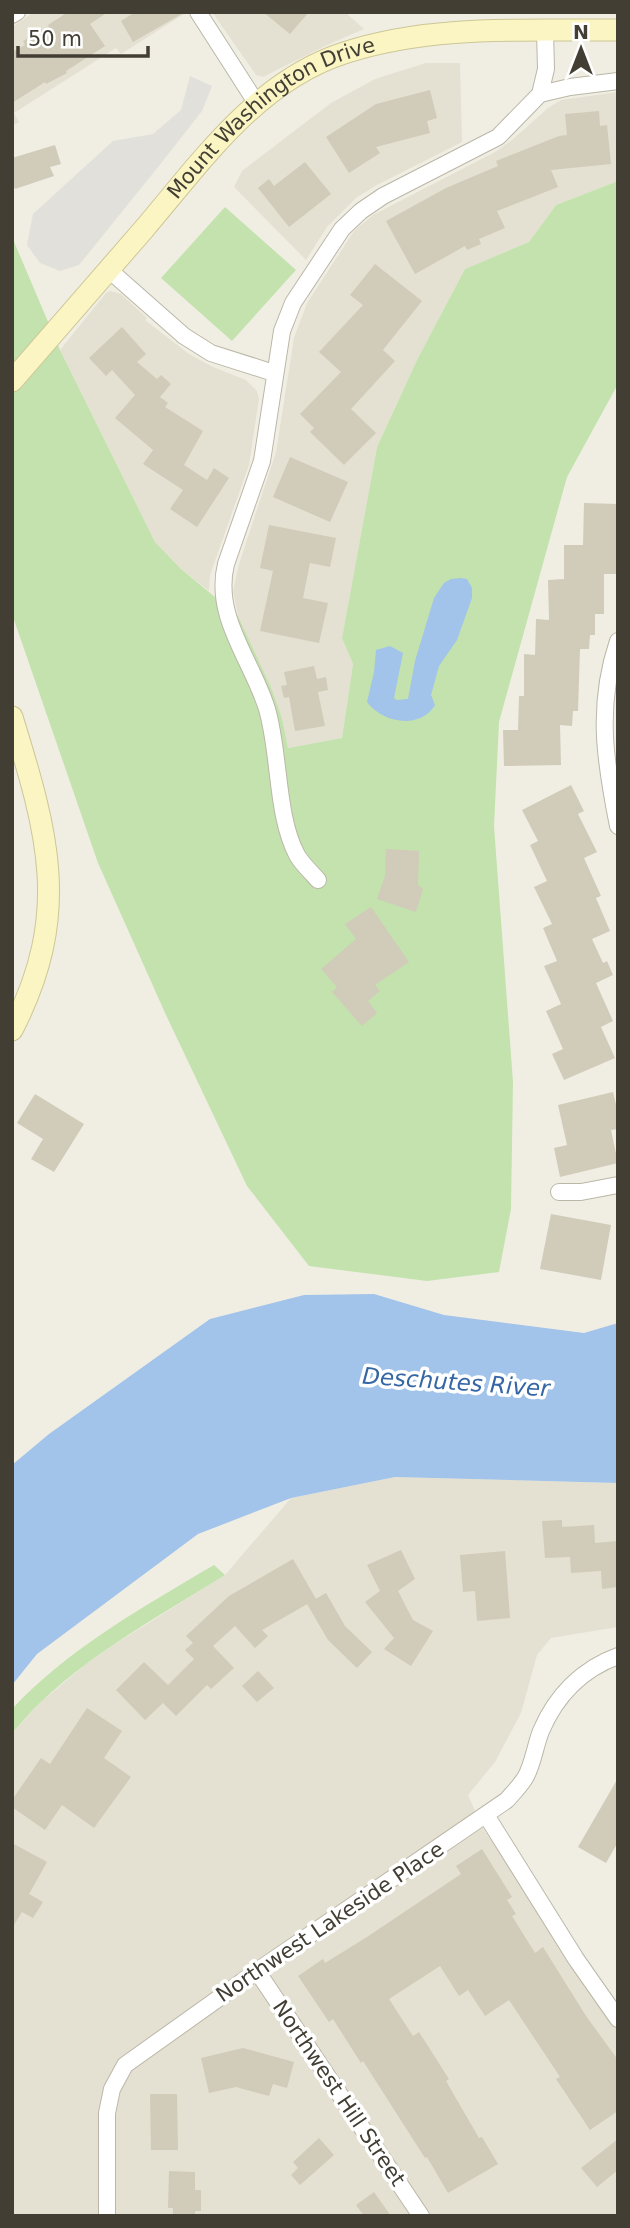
<svg xmlns="http://www.w3.org/2000/svg" width="630" height="2228" viewBox="0 0 630 2228" font-family="'DejaVu Sans',sans-serif">
<rect width="100%" height="100%" fill="#f0eee3"/>
<!-- residential -->
<path fill="#e4e1d2" d="M34 12H183L184 14 121 54 116 48 14 113 19 122 12 126V27Z
M212 12H345L364 29 325 46 263 77 256 75Z
M426 63H460L462 142 375 186 356 198 327 227 306 260 234 187 242 171 331 103 375 79Z
M618 92V181L556 205 529 242 465 269 418 358 377 447 342 638 353 664 342 738 288 748 282 718 271 687 238 616 233 591 239 564 276 452 294 338 307 303 354 231 373 215 495 152 512 140 548 108 561 100Z
M110 291 121 294 147 318 145 320 189 354 213 367 246 380 257 391 259 399 249 465 210 575 209 591 181 569 155 542 60 350 106 293Z
M395 1477 618 1483V1627L551 1638 537 1655 521 1713 495 1762 468 1795 483 1829 618 2021V2216H12V1733L42 1701 85 1665 112 1646 225 1575 291 1498Z"/>
<!-- green -->
<path fill="#c3e2ae" d="M618 181V384L567 477 499 722 494 826 513 1082 511 1209 499 1272 427 1281 309 1266 247 1186 166 1015 98 863 12 614V237L60 350 155 542 181 569 238 616 271 687 282 718 288 748 342 738 353 664 342 638 377 447 418 358 465 269 529 242 556 205Z
M225 207 296 270 232 341 161 278Z
M214 1565 225 1575C163 1614 96 1650 42 1701 31 1711 22 1722 12 1733V1709C69 1648 143 1607 214 1565Z"/>
<!-- parking -->
<path fill="#e1e0db" d="M190 76 212 86 202 111 162 162 79 265 60 271 40 263 27 245 33 214 113 141 153 134 181 110Z"/>
<!-- water -->
<path fill="#a2c3ea" d="M461 578 467 579 472 588V598L457 640 439 666 431 695 435 705C420 730 382 723 367 702L374 672 376 650 390 646 403 653 394 698 397 700 408 699 415 661 434 598 444 583 451 579Z
M374 1294 444 1315 584 1333 618 1323V1483L395 1477 291 1498 198 1534 37 1654 12 1685V1465L49 1434 210 1319 304 1295Z"/>
<!-- building -->
<path fill="#d1cbb9" d="M68 12H108L90 24 105 46 66 71 67 73 46 84 45 82 12 103V52L25 45 23 41 49 26 48 25Z
M135 12H185L133 42 121 21Z
M263 12H309L290 34Z
M430 90 437 118 427 121 430 133 376 147 380 153 349 173 326 137 376 104Z
M599 111 600 126 607 125 611 164 551 170 558 187 497 211 505 228 479 239 481 244 467 250 465 246 415 274 386 221 446 188 498 166 496 161 559 136 567 135 565 114Z
M55 145 61 164 50 167 54 176 15 189 12 182V158Z
M305 162 331 194 289 227 258 188 269 179 274 186Z
M375 264 422 301 383 350 395 361 351 409 376 433 344 465 310 432 314 428 300 414 341 372 319 352 363 305 350 295Z
M122 327 146 354 137 362 157 379 161 375 171 384 160 397 168 403 165 407 203 431 184 465 207 480 214 468 229 478 197 527 170 509 183 490 143 464 153 450 115 418 135 395 112 370 106 376 89 358Z
M290 457 348 482 330 522 273 497Z
M584 503 618 504V574H604V614H595V635H590L589 649H580L578 711H573L572 726 560 725 561 765 504 766 503 730H518L519 696H524V654L535 655 536 619 549 620 548 580 564 579V545H583Z
M269 525 336 538 330 567 310 563 303 598 328 603 319 643 260 631 273 571 260 568Z
M314 666 317 679 326 677 328 690 318 692 325 726 295 731 289 697 284 698 281 686 287 685 284 672Z
M571 785 584 811 578 814 597 852 584 858 601 896 596 898 610 931 592 939 603 963 607 961 613 975 596 983 613 1021 601 1027 615 1058 564 1080 552 1054 563 1049 546 1011 561 1004 544 966 557 961 543 928 552 924 534 887 547 881 530 845 538 841 522 810Z
M386 849 419 851 418 885 423 889 416 912 377 899 385 876Z
M371 907 409 962 375 985 380 991 368 1001 377 1013 362 1026 332 992 337 987 321 969 356 939 345 924Z
M613 1092 618 1113V1129L611 1130 618 1163 560 1177 554 1148 567 1145 558 1105Z
M35 1094 84 1124 54 1172 31 1159 43 1139 17 1123Z
M551 1214 611 1225 601 1280 540 1269Z
M562 1520V1527L594 1525 595 1543 618 1541V1587L602 1589 601 1571 571 1573 570 1557 545 1558 542 1521Z
M401 1550 415 1579 398 1591 413 1620 433 1631 411 1666 384 1649 394 1638 365 1602 380 1591 367 1565Z
M505 1551 510 1618 477 1621 475 1591 463 1592 460 1555Z
M293 1559 316 1599 262 1630 268 1636 255 1648 235 1626 213 1646 234 1668 211 1689 207 1685 176 1716 163 1703 145 1720 116 1690 144 1662 168 1685 194 1659 185 1650 193 1643 186 1636 229 1596Z
M326 1593 345 1626 372 1652 357 1668 328 1640 307 1604Z
M258 1671 274 1688 257 1702 242 1686Z
M87 1708 122 1731 104 1758 131 1777 94 1828 62 1805 45 1830 12 1807V1800L41 1758 50 1764Z
M618 1778V1842L606 1863 578 1847Z
M12 1843 47 1862 29 1894 43 1902 33 1918 22 1912 12 1928Z
M482 1849 512 1897 507 1900 516 1914 512 1916 535 1953 543 1947 586 2016 618 2060V2111L590 2130 556 2079 560 2077 509 2000 485 2016 468 1990 459 1996 440 1966 389 1999 413 2036 419 2032 449 2079 446 2081 479 2138 482 2137 498 2164 448 2193 427 2157 425 2158 363 2061 361 2063 333 2019 329 2022 298 1976 323 1959 325 1963 367 1937 461 1874 456 1866Z
M243 2048 294 2062 287 2088 273 2084 269 2096 236 2087 209 2093 201 2058Z
M150 2094H177L178 2150H151Z
M319 2138 334 2155 300 2185 291 2175 298 2168 293 2162Z
M618 2139V2170L597 2187 581 2168Z
M169 2171 195 2172V2190H201V2211H195V2216H173V2208H168Z
M374 2192 391 2216H364L356 2205Z"/>
<g fill="none" stroke-linecap="round" stroke-linejoin="round">
<!-- minor casing -->
<g stroke="#bbb7a7" stroke-width="18">
<path id="minor" d="M198 12 257 104
M12 15 17 12
M540 94 570 87 618 81
M108 269 184 336 211 353 274 373
M618 641C596 706 605 761 618 826
M318 880C311 872 302 864 297 855 276 816 280 753 267 709 252 660 213 617 226 564L262 461 282 331 293 303 342 229 361 211 383 196 498 137 540 94 546 69 545 31
M559 1192H581L618 1185
M486 1815 576 1959 618 2019
M257 1971 421 2216
M107 2216V2113L112 2089 125 2065 257 1971 507 1800C513 1793 520 1786 525 1778 533 1765 535 1746 541 1731 556 1696 582 1669 618 1656"/>
</g>
<!-- secondary casing -->
<g stroke="#cdc696" stroke-width="23">
<g id="secondary">
<path id="s1" d="M12 381C56 330 100 279 144 229 201 162 257 81 344 53 432 24 527 31 618 30"/>
<path d="M12 717C48 834 72 914 12 1030"/>
</g>
</g>
<!-- minor -->
<use href="#minor" stroke="#fff" stroke-width="16"/>
<!-- secondary -->
<use href="#secondary" stroke="#faf5c3" stroke-width="21"/>
</g>
<g text-anchor="middle" dominant-baseline="central" stroke-width="7" stroke-linejoin="round" paint-order="stroke">
<!-- street labels -->
<g font-size="21" fill="#423e34" stroke="#fff">
<text stroke="none"><textPath href="#s1" startOffset="374">Mount Washington Drive</textPath></text>
<text transform="translate(330 1922) rotate(-34)">Northwest Lakeside Place</text>
<text transform="translate(339 2093) rotate(56)">Northwest Hill Street</text>
</g>
<!-- water labels -->
<g font-size="23" font-style="italic" fill="#3566a5" stroke="#fff">
<text transform="translate(456 1382) rotate(4)">Deschutes River</text>
</g>
</g>
<!-- border -->
<rect width="630" height="2228" fill="none" stroke="#423e34" stroke-width="28"/>
<!-- north arrow -->
<g transform="translate(581 49)" stroke="#ffffff" stroke-width="5" paint-order="stroke">
<path d="M0-5L12 26L0 18L-12 26Z" fill="#423e34"/>
<text y="-10" font-size="19" font-weight="bold" text-anchor="middle" fill="#423e34">N</text>
</g>
<!-- scale -->
<path d="M18 46v10h130v-10" fill="none" stroke="#423e34" stroke-width="3.5"/>
<text x="28" y="46" font-size="21" fill="#423e34" stroke="#ffffff" stroke-width="5" paint-order="stroke">50 m</text>
</svg>
